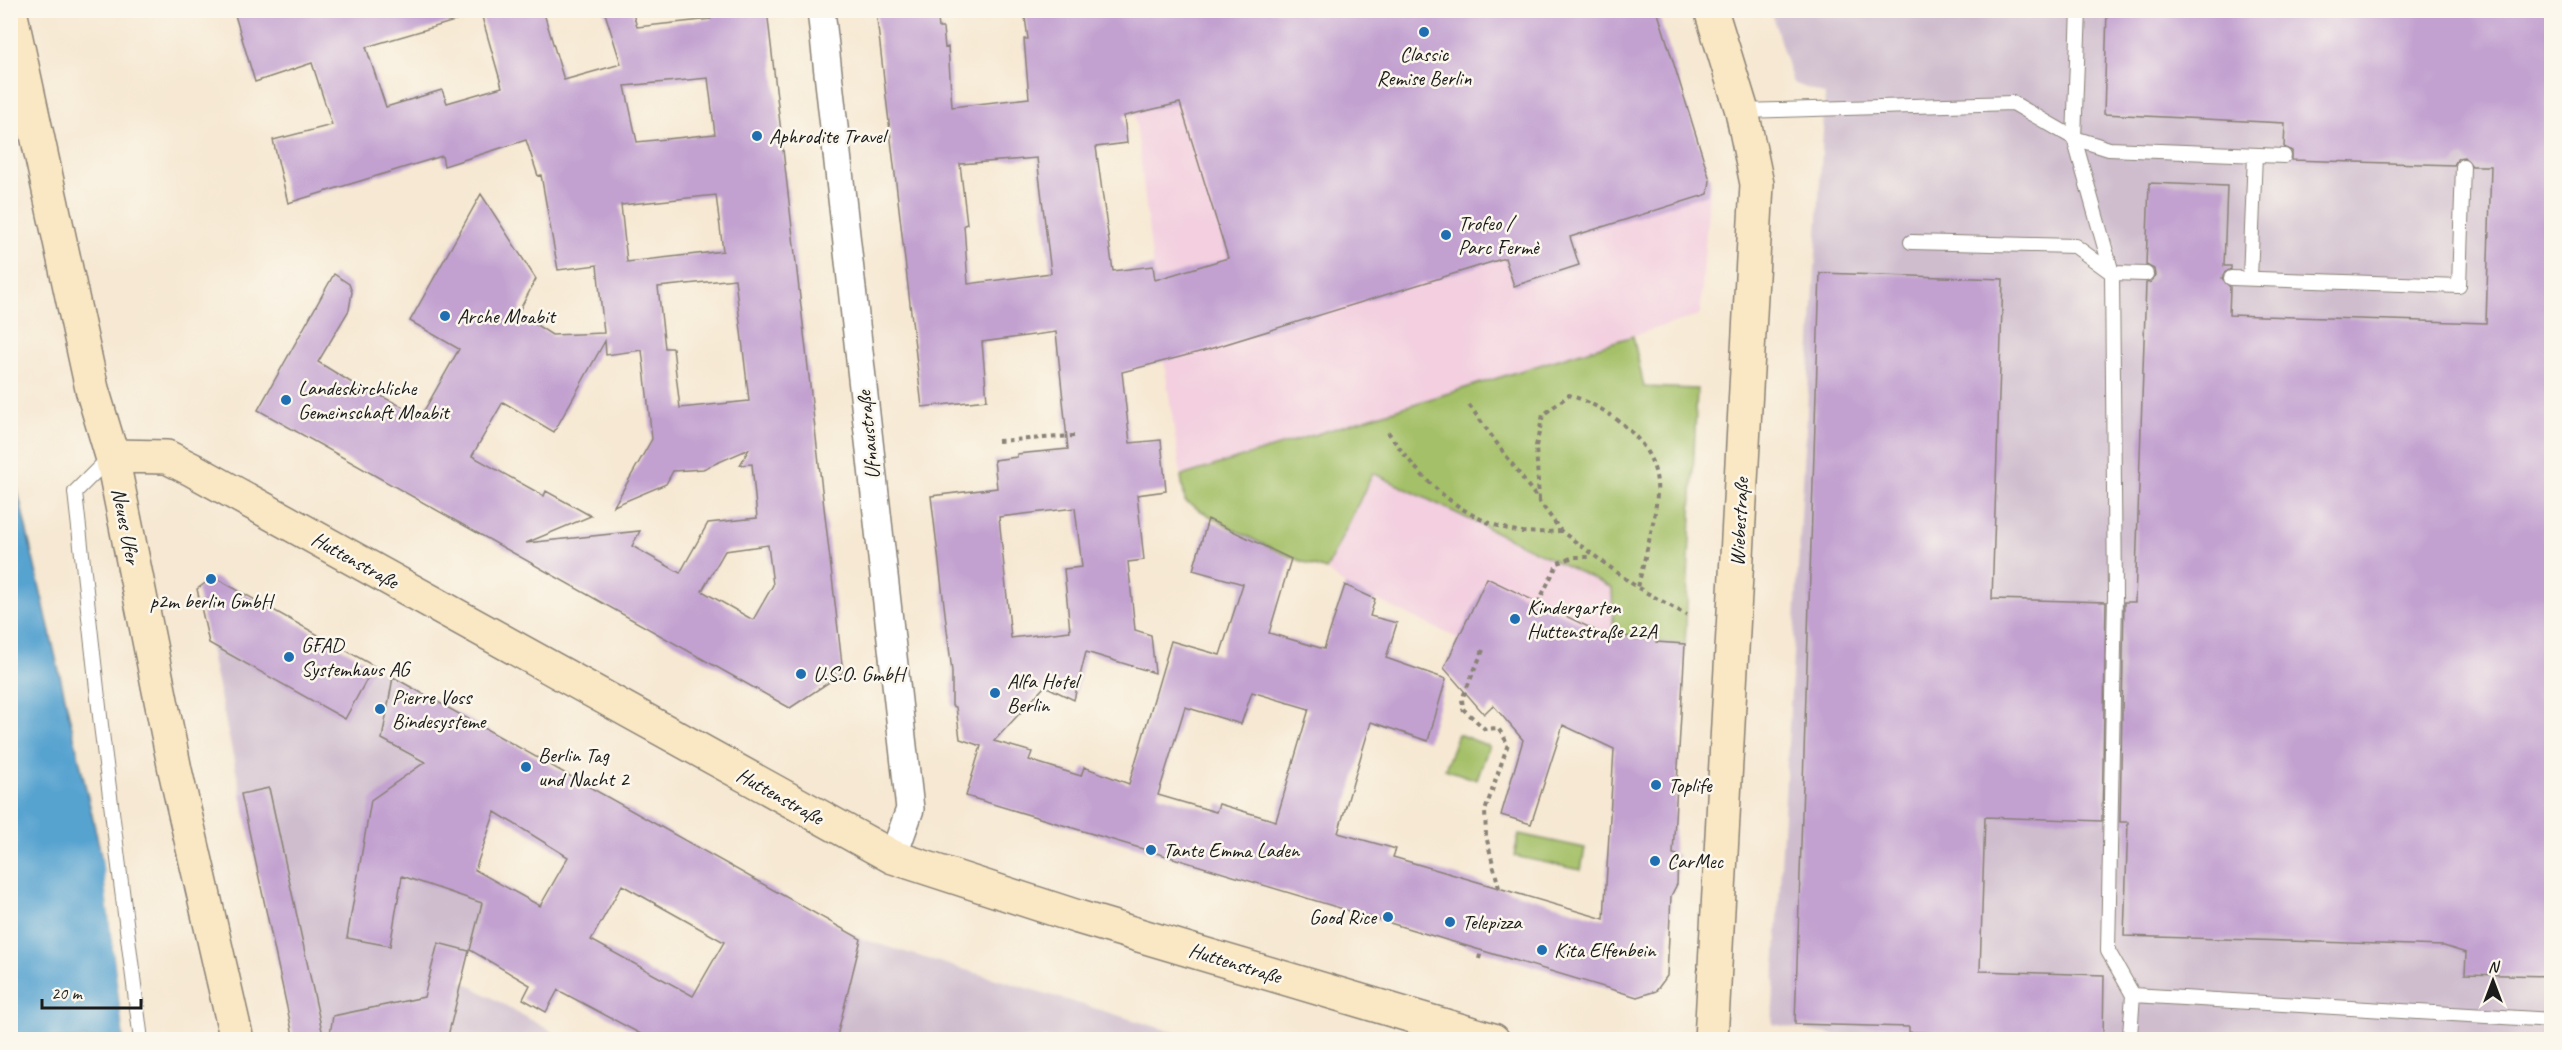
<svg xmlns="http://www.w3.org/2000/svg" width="2562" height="1050" viewBox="0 0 2562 1050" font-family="Caveat,sans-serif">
<rect width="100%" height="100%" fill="#fbf7ec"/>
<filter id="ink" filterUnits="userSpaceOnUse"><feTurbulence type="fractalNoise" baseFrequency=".0167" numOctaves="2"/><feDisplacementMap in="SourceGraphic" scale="12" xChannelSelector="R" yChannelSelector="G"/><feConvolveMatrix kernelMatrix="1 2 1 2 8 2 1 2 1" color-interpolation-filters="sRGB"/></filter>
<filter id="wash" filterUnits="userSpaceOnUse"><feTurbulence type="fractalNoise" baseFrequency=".008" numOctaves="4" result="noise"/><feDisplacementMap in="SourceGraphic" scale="24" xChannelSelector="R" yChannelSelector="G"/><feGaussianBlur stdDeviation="1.35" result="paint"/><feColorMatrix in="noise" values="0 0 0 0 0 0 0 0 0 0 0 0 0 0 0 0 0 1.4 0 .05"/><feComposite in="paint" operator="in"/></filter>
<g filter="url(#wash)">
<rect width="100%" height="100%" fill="#f6e8d2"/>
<!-- built -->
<path fill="#f3cfdf" d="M1123 11 1710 180 1700 315 1181 476 1164 361Z
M1373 473 1612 588 1614 644 1512 727 1498 711 1491 707 1484 714 1469 697 1489 653 1345 585 1326 570Z"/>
<!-- industrial -->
<path fill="#cfbdce" d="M1771 11H2551V1039L1864 1040 1772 1024 1825 95 1793 83Z
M214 577 474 723 402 850 487 881 462 981 565 1039H294L197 589Z
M861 939 1030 989 1197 1039H836Z"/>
<!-- green -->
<path fill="#a4c067" stroke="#606e42" stroke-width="1.5" d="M1633 336 1644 387 1697 389 1685 644 1656 642V638L1633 637 1614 644 1612 588 1373 473 1326 570C1275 553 1230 529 1185 501L1181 476Z
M1458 734 1489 746 1477 780 1445 769Z
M1519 834 1585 848 1581 870 1514 856Z"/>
<!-- water -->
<path fill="#57a3d0" stroke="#3a6076" stroke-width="1.5" d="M11 462 103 863 124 1039H11Z"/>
<!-- pier -->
<path fill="#f6e8d2" d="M99 835 106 863 127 1040 124 1039Z"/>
<g id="blocks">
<!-- building -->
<path fill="#c2a1d0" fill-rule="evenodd" d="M252 10H464L465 18 366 47 386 107 442 90 447 103 502 87 480 10H543L564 80 621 64 604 10H632L637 27 711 19 710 10H767L843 673 790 708 258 410 334 274 349 284 352 292 349 310 318 362 370 394 371 391 421 416 459 349 410 321 481 194 536 279 518 313 552 335 604 333 597 265 558 270 541 175 538 176 526 140 444 166 442 156 288 203 273 140 332 125 312 63 255 82 235 15ZM708 78 715 134 637 142 625 86ZM716 195 723 251 627 262 621 205ZM735 279 749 401 680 408 673 348H665L658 287ZM605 341 606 355 642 350 652 439 614 506 666 484 673 471 703 469 749 449 740 465 752 464 757 518 708 523 680 573 632 546 640 531 526 543 591 516 546 491 544 496 472 456 503 402 554 432ZM768 545 773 585 753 620 702 591 725 551Z
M876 10H937L939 28H943L945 48 948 47 952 107 1029 98 1024 39H1028L1024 10H1657L1710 180 1708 194 1570 237 1579 265 1514 286 1505 258 1203 351 1122 372 1130 443 1161 440 1166 491 1137 495 1144 560 1128 562 1135 630 1151 635 1155 673 1086 652 1074 700 1045 686 994 741 1032 752 1029 760 1081 776 1084 767 1129 784 1171 641 1220 655 1243 584 1193 570 1208 519 1291 559 1269 633 1324 649 1345 585 1375 599 1370 616 1397 623 1386 658 1446 679 1428 741 1371 722 1338 833 1396 849 1393 857 1604 919 1614 749 1563 725 1531 824 1501 815 1523 740 1493 705 1484 714 1444 668 1487 578 1605 635 1656 638V642L1685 644 1673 854 1678 855 1677 884 1671 896 1667 976 1656 991 1637 997 966 796 981 746 960 739 956 707 952 706V672L931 496 997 488 994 460 1017 457V454L1068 449 1056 332 982 342 987 400 922 407ZM1180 103 1228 258 1155 280 1153 266 1113 271 1096 147 1127 143 1124 116ZM1037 158 1051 273 968 284 964 225 967 224 960 164ZM1075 508 1082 567 1064 569 1070 631 1011 638 999 517ZM1252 692 1309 709 1276 821 1219 804 1216 812 1158 795 1185 707 1241 724Z
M2107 10H2552V976L2465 974 2466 953 2444 946 2124 936 2128 822H2120L2124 602H2135L2146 283 2151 282 2155 275 2154 269 2146 265 2149 183 2227 186 2224 266H2231V269L2224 273 2222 278 2230 287 2229 315 2486 323 2491 166H2472L2464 157 2458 158 2454 165 2292 160V151L2284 147 2285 123 2104 114Z
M1820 273 2003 279 1992 599 2106 602 2102 821 1985 817 1980 971 2104 975 2103 1040H1961L1966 1034 1909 1032V1027L1795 1024Z
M214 577 374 666 345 719 209 643 197 589Z
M393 677 861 939 836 1040H652L558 990 546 1012 523 999 530 985 470 950 482 903 402 876 390 946 347 938 371 800 425 762 382 739ZM495 812 568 857 540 906 475 870ZM622 885 724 942 693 996 591 940Z
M269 788 300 930 324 1040H294L241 794Z
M438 943 469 951 447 1040H329L333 1016 424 997Z"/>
</g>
</g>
<g filter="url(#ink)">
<use href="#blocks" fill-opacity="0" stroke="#898277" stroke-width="1.5"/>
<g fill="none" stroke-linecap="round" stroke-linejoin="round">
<!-- lane casing -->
<g stroke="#898277" stroke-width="16">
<path id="lane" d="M2079 10 2074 138 2112 273 2115 596 2108 951 2133 995 2130 1035
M1742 111 2013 103 2074 138 2109 149 2284 156
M1911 242 2075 246 2112 273 2146 274
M2231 278 2459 286 2463 166
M2250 278 2255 155
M110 457 75 492 101 725 141 1040
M2133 995 2552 1020"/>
</g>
<!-- street casing -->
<g stroke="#898277" stroke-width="30">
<path id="street" d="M821 10 910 809 893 857"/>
</g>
<!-- secondary casing -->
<g stroke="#898277" stroke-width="36">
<path id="secondary" d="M1711 10 1742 111 1757 184 1711 1040
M11 15 92 389 112 456 175 770 237 1040
M112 456 167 457 193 470 893 857 1078 917 1493 1040"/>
</g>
<!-- path -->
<path stroke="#898277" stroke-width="4" stroke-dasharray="4.5 4.5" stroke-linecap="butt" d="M1469 405 1561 531 1638 588 1687 615
M1388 432C1420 479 1463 523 1523 532 1535 533 1548 532 1560 531
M998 441 1074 436
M1539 500 1536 446 1543 415 1569 395C1610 408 1661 444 1657 494 1655 525 1644 557 1638 588
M1538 603 1558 563 1574 557H1593
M1483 650 1462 699 1463 709 1485 729 1498 728 1508 744 1485 811 1486 836 1499 888
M1479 959 1481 951"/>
<!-- lane -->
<use href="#lane" stroke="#fff" stroke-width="14"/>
<!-- street -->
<use href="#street" stroke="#fff" stroke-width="27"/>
<!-- secondary -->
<use href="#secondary" stroke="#fae7c3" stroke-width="33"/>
</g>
</g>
<!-- markers -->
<g fill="#1f6fb2" stroke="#fbf7ec" stroke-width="2">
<circle cx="1424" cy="32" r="6"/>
<circle cx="757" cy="136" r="6"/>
<circle cx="1446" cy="235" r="6"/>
<circle cx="445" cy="316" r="6"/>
<circle cx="286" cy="400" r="6"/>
<circle cx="211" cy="579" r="6"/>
<circle cx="1515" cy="619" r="6"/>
<circle cx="289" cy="657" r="6"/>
<circle cx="801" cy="674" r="6"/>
<circle cx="995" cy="693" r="6"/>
<circle cx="380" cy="709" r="6"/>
<circle cx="526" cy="767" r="6"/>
<circle cx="1656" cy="785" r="6"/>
<circle cx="1151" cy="850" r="6"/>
<circle cx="1655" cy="861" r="6"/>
<circle cx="1388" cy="917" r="6"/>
<circle cx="1450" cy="922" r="6"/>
<circle cx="1542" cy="950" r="6"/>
</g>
<g text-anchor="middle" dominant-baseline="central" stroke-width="5" stroke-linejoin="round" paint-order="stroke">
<!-- poi labels -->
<g font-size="21" fill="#1c1c1c" stroke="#fbf7ec" text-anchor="start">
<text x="1424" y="54" text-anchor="middle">Classic<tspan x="1424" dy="24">Remise Berlin</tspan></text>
<text x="769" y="136">Aphrodite Travel</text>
<text x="1458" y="223">Trofeo /<tspan x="1458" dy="24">Parc Fermè</tspan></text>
<text x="457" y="316">Arche Moabit</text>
<text x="298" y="388">Landeskirchliche<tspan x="298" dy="24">Gemeinschaft Moabit</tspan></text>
<text x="211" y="601" text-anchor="middle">p2m berlin GmbH</text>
<text x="1527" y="607">Kindergarten<tspan x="1527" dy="24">Huttenstraße 22A</tspan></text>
<text x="301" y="645">GFAD<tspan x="301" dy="24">Systemhaus AG</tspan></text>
<text x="813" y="674">U.S.O. GmbH</text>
<text x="1007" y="681">Alfa Hotel<tspan x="1007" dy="24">Berlin</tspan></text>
<text x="392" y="697">Pierre Voss<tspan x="392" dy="24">Bindesysteme</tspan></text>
<text x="538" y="755">Berlin Tag<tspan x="538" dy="24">und Nacht 2</tspan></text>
<text x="1668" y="785">Toplife</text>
<text x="1163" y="850">Tante Emma Laden</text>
<text x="1667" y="861">CarMec</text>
<text x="1376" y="917" text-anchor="end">Good Rice</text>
<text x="1462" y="922">Telepizza</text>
<text x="1554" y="950">Kita Elfenbein</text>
</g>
<!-- street labels -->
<g font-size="21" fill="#1c1c1c" stroke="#fbf7ec">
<text transform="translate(868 435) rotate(-96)">Ufnaustraße</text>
<text transform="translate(1739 522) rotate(-87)">Wiebestraße</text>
<text transform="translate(126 526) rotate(79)">Neues Ufer</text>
<text transform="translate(355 560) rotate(29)">Huttenstraße</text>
<text transform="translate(780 796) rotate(29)">Huttenstraße</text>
<text transform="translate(1235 963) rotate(17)">Huttenstraße</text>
</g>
</g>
<!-- margin -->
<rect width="2562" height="1050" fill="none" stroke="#fbf7ec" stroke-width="36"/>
<!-- north arrow -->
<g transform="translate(2493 981)" stroke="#fbf7ec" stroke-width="4.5" paint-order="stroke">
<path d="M0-4.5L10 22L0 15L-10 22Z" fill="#1c1c1c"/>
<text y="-9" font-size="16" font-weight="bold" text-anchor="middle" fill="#1c1c1c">N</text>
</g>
<!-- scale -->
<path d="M42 999v9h99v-9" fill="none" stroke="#1c1c1c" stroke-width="3"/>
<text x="51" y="999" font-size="18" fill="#1c1c1c" stroke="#fbf7ec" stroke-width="4.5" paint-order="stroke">20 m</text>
</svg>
